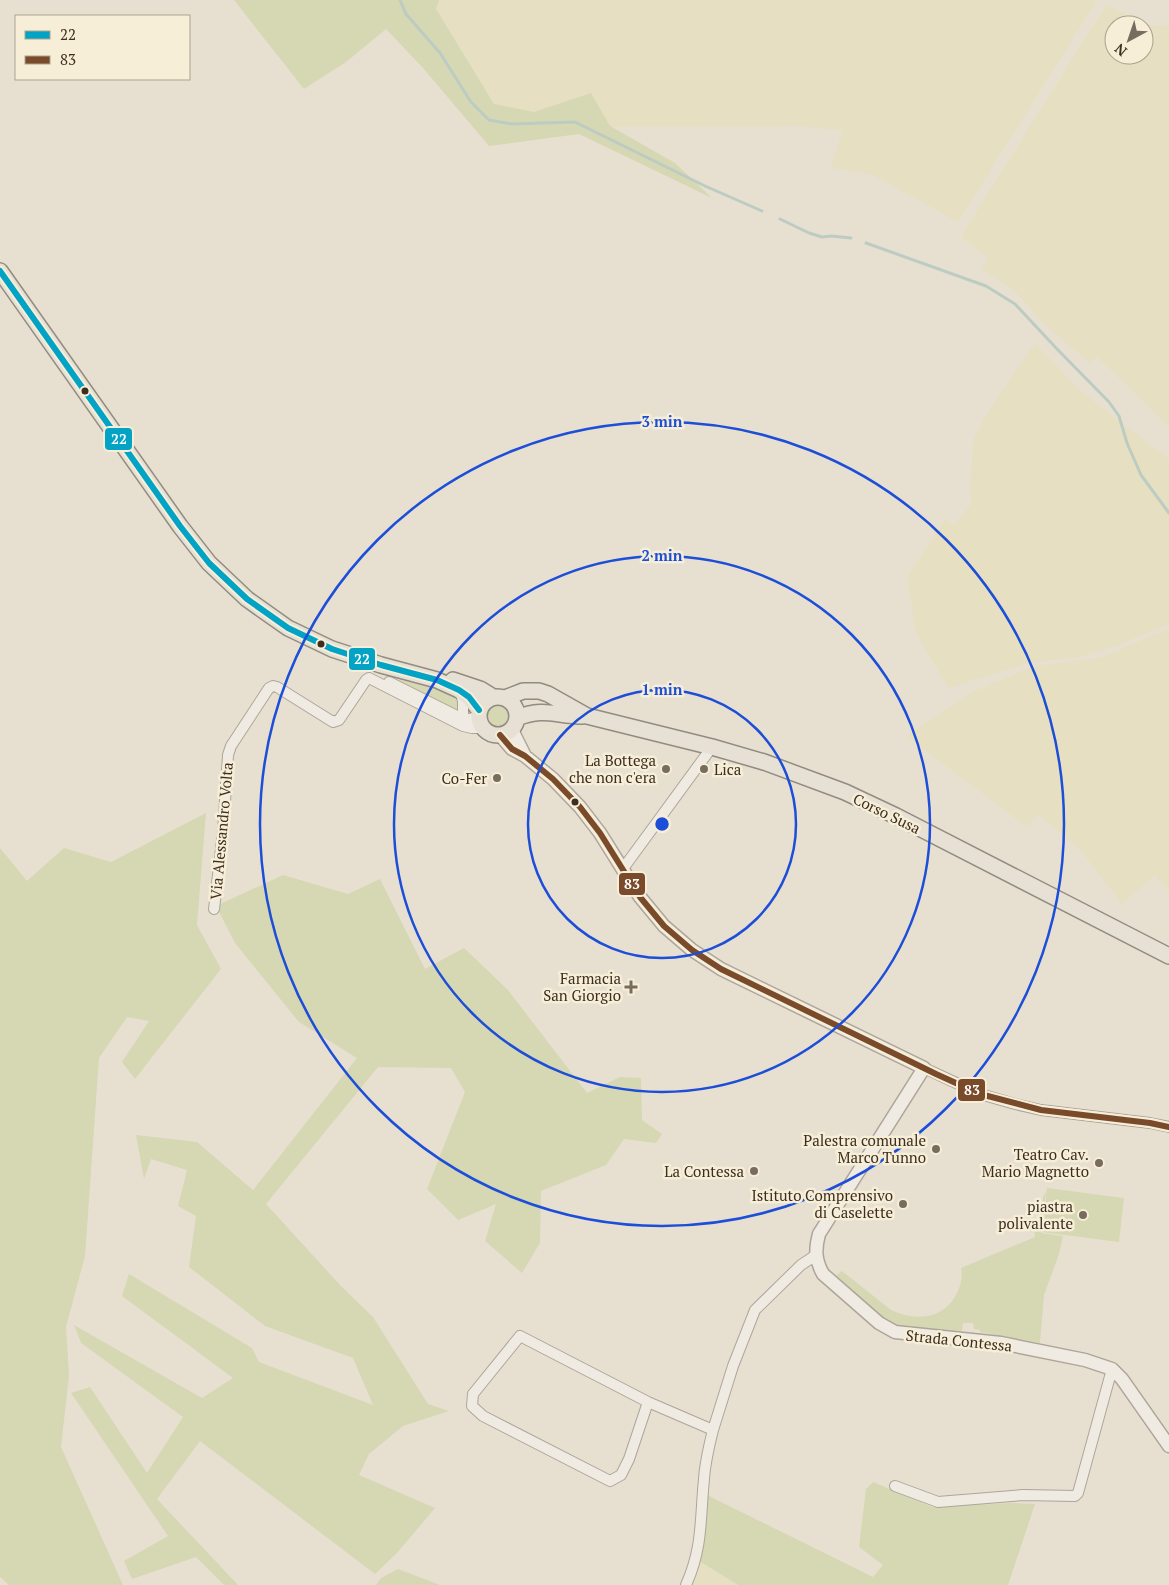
<svg xmlns="http://www.w3.org/2000/svg" width="1169" height="1585" viewBox="0 0 1169 1585" font-family="'PT Serif',serif">
<rect width="100%" height="100%" fill="#e7e0d1"/>
<!-- farmland -->
<path fill="#e6dfc2" fill-rule="evenodd" d="M439 0H1094L1096 2 958 222 871 174 831 168 842 131 800 126 610 127 591 93 534 112 494 104 436 9Z
M1106 5 1148 25 1169 26V426L1096 356 1091 364 1045 325 1014 290 982 270 988 258 961 236ZM1114 25H1144V55H1114Z
M1035 343 1083 393 1169 459V624L1118 645 1077 658 1032 662 948 688 916 633 907 576 946 518 954 526 971 504 970 482 974 438 983 420Z
M1169 629V891L1155 875 1122 904 1082 852 1038 814 1027 827 906 736 972 692 1034 666 1099 658Z
M696 1559 738 1585H686Z"/>
<!-- green -->
<path fill="#d6d7b3" d="M234 0H439L436 9 494 104 534 112 591 93 610 126 675 163 712 198 579 134 489 146 423 68 386 29 346 62 304 89Z
M383 676 450 692 458 702V708L454 711Z
M488 716a10 10 0 1 1 20 0a10 10 0 1 1-20 0Z
M206 813 197 925 221 969 135 1079 122 1062 149 1021 127 1017 99 1058 85 1256 66 1327 69 1375 61 1447 123 1585H9L0 1577V848L27 881 64 848 111 862Z
M283 875 348 894 380 879 425 969 464 948 508 990 587 1093 620 1077 641 1078 642 1120 662 1134 656 1143 624 1139 606 1165 541 1191 540 1243 522 1273 485 1241 496 1204 458 1220 427 1189 465 1092 451 1068 378 1067 266 1204 341 1286 373 1317 428 1404 449 1411 403 1426 369 1454 359 1475 435 1508 397 1553 375 1574 200 1441 157 1499 238 1585H224L196 1557 132 1579 124 1561 168 1536 71 1393 90 1387 147 1473 183 1417 81 1343 74 1325 202 1398 233 1378 122 1296 129 1274 252 1348 259 1362 373 1405 353 1358 265 1326 189 1267 196 1216 178 1206 187 1170 151 1159 144 1179 136 1135 197 1142 253 1190 357 1058 299 1022 235 943 216 906Z
M1047 1188 1124 1198 1119 1242 1042 1232Z
M1046 1191 1041 1233 1063 1236 1059 1254 1044 1295 1040 1343 980 1332V1330L974 1329 973 1323H963L962 1331C941 1330 917 1332 896 1325 877 1319 850 1291 834 1277L842 1271 891 1310C914 1321 943 1320 956 1295 961 1286 963 1277 961 1268L1035 1237 1034 1230 1039 1228 1043 1197Z
M873 1482 932 1507 1011 1503 1035 1504 1008 1585H738L696 1559 703 1493 873 1577 883 1565 859 1547 866 1489Z
M398 1569 440 1585H376L381 1578Z"/>
<g fill="none" stroke-linecap="round" stroke-linejoin="round">
<!-- stream -->
<path stroke="#bcccc2" stroke-width="3" d="M400 0 406 14 440 53 471 102 489 120 512 124 575 122 705 186 762 211
M780 219 809 233 822 237 831 236 851 238
M866 243 986 286 1015 304 1058 350 1109 402 1119 416 1127 443 1141 475 1169 513"/>
<!-- minor casing -->
<g stroke="#ada599" stroke-width="12">
<path id="minor" d="M369 678 463 726 472 728H483
M389 682 457 716 470 719 479 716
M460 691 463 701V724
M622 870 712 747
M214 909 223 832 228 755 231 746 269 688 273 686 277 687 333 722 339 720 366 680 369 678
M924 1068 980 1094 1015 1104 1041 1110 1150 1123 1169 1127
M648 1402 520 1336 473 1394 472 1406 483 1416 610 1481 621 1475 629 1459 648 1402 713 1430 733 1366 755 1310 801 1265 816 1255
M895 1486 938 1502 1023 1495 1075 1496 1078 1493 1112 1369
M686 1585C703 1547 700 1519 704 1479 705 1463 709 1446 713 1430"/>
</g>
<!-- tertiary casing -->
<g stroke="#ada599" stroke-width="15">
<path id="tertiary" d="M512 730 525 756
M500 735 512 749 525 756 553 779 580 807 600 833 640 897 664 926 692 950 721 969 924 1068 819 1234C815 1249 815 1260 823 1274L879 1323 895 1332 1001 1343 1085 1360 1112 1369 1122 1379 1169 1446"/>
</g>
<!-- primary casing -->
<g stroke="#928b80" stroke-width="18">
<path id="primary" d="M0 271 180 526 209 563 247 599 288 628 332 649 381 665 437 680 459 690 469 697 479 710
M453 680 480 689 493 697
M479 716a19 19 0 1 1 38 0a19 19 0 1 1-38 0Z
M505 698 523 691H539L548 694 587 716 712 747 764 762 845 792 896 816 1169 956
M517 718C544 707 556 716 583 716"/>
</g>
<!-- minor -->
<use href="#minor" stroke="#efebe3" stroke-width="10"/>
<!-- tertiary -->
<use href="#tertiary" stroke="#efebe3" stroke-width="12"/>
<!-- primary -->
<use href="#primary" stroke="#e6e1d4" stroke-width="15"/>
<!-- bus-1 casing -->
<g stroke="#f7eed8" stroke-width="10">
<path id="bus-1" d="M0 271 180 526 209 563 247 599 288 628 332 649 381 665 437 680 459 690 469 697 479 710"/>
</g>
<!-- bus-2 casing -->
<g stroke="#f7eed8" stroke-width="10">
<path id="bus-2" d="M500 735 512 749 525 756 553 779 580 807 600 833 640 897 664 926 692 950 721 969 936 1074 980 1094 1041 1110 1150 1123 1169 1127"/>
</g>
<!-- bus-1 -->
<use href="#bus-1" stroke="#03a3c5" stroke-width="6"/>
<!-- bus-2 -->
<use href="#bus-2" stroke="#7a4b2a" stroke-width="6"/>
</g>
<!-- distance rings -->
<g fill="none" stroke="#1d4ed8" stroke-width="2.5">
<circle cx="662" cy="824" r="134"/>
<circle cx="662" cy="824" r="268"/>
<circle cx="662" cy="824" r="402"/>
</g>
<!-- markers -->
<g fill="#3d2e20" stroke="#f7eed8" stroke-width="2">
<circle cx="85" cy="391" r="4.5"/>
<circle cx="321" cy="644" r="4.5"/>
<circle cx="575" cy="802" r="4.5"/>
</g>
<g fill="#786c5e" stroke="#f7eed8" stroke-width="2">
<circle cx="666" cy="769" r="5"/>
<circle cx="704" cy="769" r="5"/>
<circle cx="497" cy="778" r="5"/>
<path d="M628.5 979.5h5v5h5v5h-5v5h-5v-5h-5v-5h5z"/>
<circle cx="936" cy="1149" r="5"/>
<circle cx="1099" cy="1163" r="5"/>
<circle cx="754" cy="1171" r="5"/>
<circle cx="903" cy="1204" r="5"/>
<circle cx="1083" cy="1215" r="5"/>
</g>
<g text-anchor="middle" dominant-baseline="central" stroke-width="5" stroke-linejoin="round" paint-order="stroke">
<!-- poi labels -->
<g font-size="15" fill="#3d2e20" stroke="#f7eed8" text-anchor="end">
<text x="656" y="760">La Bottega<tspan x="656" dy="17">che non c'era</tspan></text>
<text x="714" y="769" text-anchor="start">Lica</text>
<text x="487" y="778">Co-Fer</text>
<text x="621" y="978">Farmacia<tspan x="621" dy="17">San Giorgio</tspan></text>
<text x="926" y="1140">Palestra comunale<tspan x="926" dy="17">Marco Tunno</tspan></text>
<text x="1089" y="1154">Teatro Cav.<tspan x="1089" dy="17">Mario Magnetto</tspan></text>
<text x="744" y="1171">La Contessa</text>
<text x="893" y="1195">Istituto Comprensivo<tspan x="893" dy="17">di Caselette</tspan></text>
<text x="1073" y="1206">piastra<tspan x="1073" dy="17">polivalente</tspan></text>
</g>
<!-- street labels -->
<g font-size="15" fill="#3d2e20" stroke="#f7eed8">
<text transform="translate(887 813) rotate(26)">Corso Susa</text>
<text transform="translate(221 831) rotate(-85)">Via Alessandro Volta</text>
<text transform="translate(959 1340) rotate(6)">Strada Contessa</text>
</g>
</g>
<circle cx="662" cy="824" r="8" fill="#1d4ed8" stroke="#f7eed8" stroke-width="2.5"/>
<g font-size="15" text-anchor="middle" font-weight="bold" fill="#1d4ed8" stroke="#f7eed8" stroke-width="5" stroke-linejoin="round" paint-order="stroke">
<text x="662" y="427">3 min</text>
<text x="662" y="561">2 min</text>
<text x="662" y="695">1 min</text>
</g>
<g stroke="#f7eed8" stroke-width="2">
<rect x="104" y="427" width="29" height="24" rx="5" fill="#03a3c5"/>
<rect x="348" y="647" width="28" height="24" rx="5" fill="#03a3c5"/>
<rect x="618" y="872" width="28" height="24" rx="5" fill="#7a4b2a"/>
<rect x="957" y="1078" width="29" height="24" rx="5" fill="#7a4b2a"/>
</g>
<g font-size="14" text-anchor="middle" font-weight="bold" fill="#fff">
<text x="119" y="444">22</text>
<text x="362" y="664">22</text>
<text x="632" y="889">83</text>
<text x="972" y="1095">83</text>
</g>
<!-- legend -->
<rect x="15" y="15" width="175" height="65" fill="#f7eed8" stroke="#ada18e"/>
<rect x="25" y="31" width="25" height="8" fill="#03a3c5" stroke="#ada18e"/>
<text x="60" y="40" font-size="15" fill="#3d2e20">22</text>
<rect x="25" y="56" width="25" height="8" fill="#7a4b2a" stroke="#ada18e"/>
<text x="60" y="65" font-size="15" fill="#3d2e20">83</text>
<!-- north arrow -->
<g transform="translate(1129 40) rotate(220)"><circle r="24" fill="#f7eed8" stroke="#ada18e"/>
<path d="M0-4L9 19L0 12L-9 19Z" fill="#786c5e"/>
<text y="-8" font-size="14" font-weight="bold" text-anchor="middle" fill="#3d2e20">N</text>
</g>
</svg>
